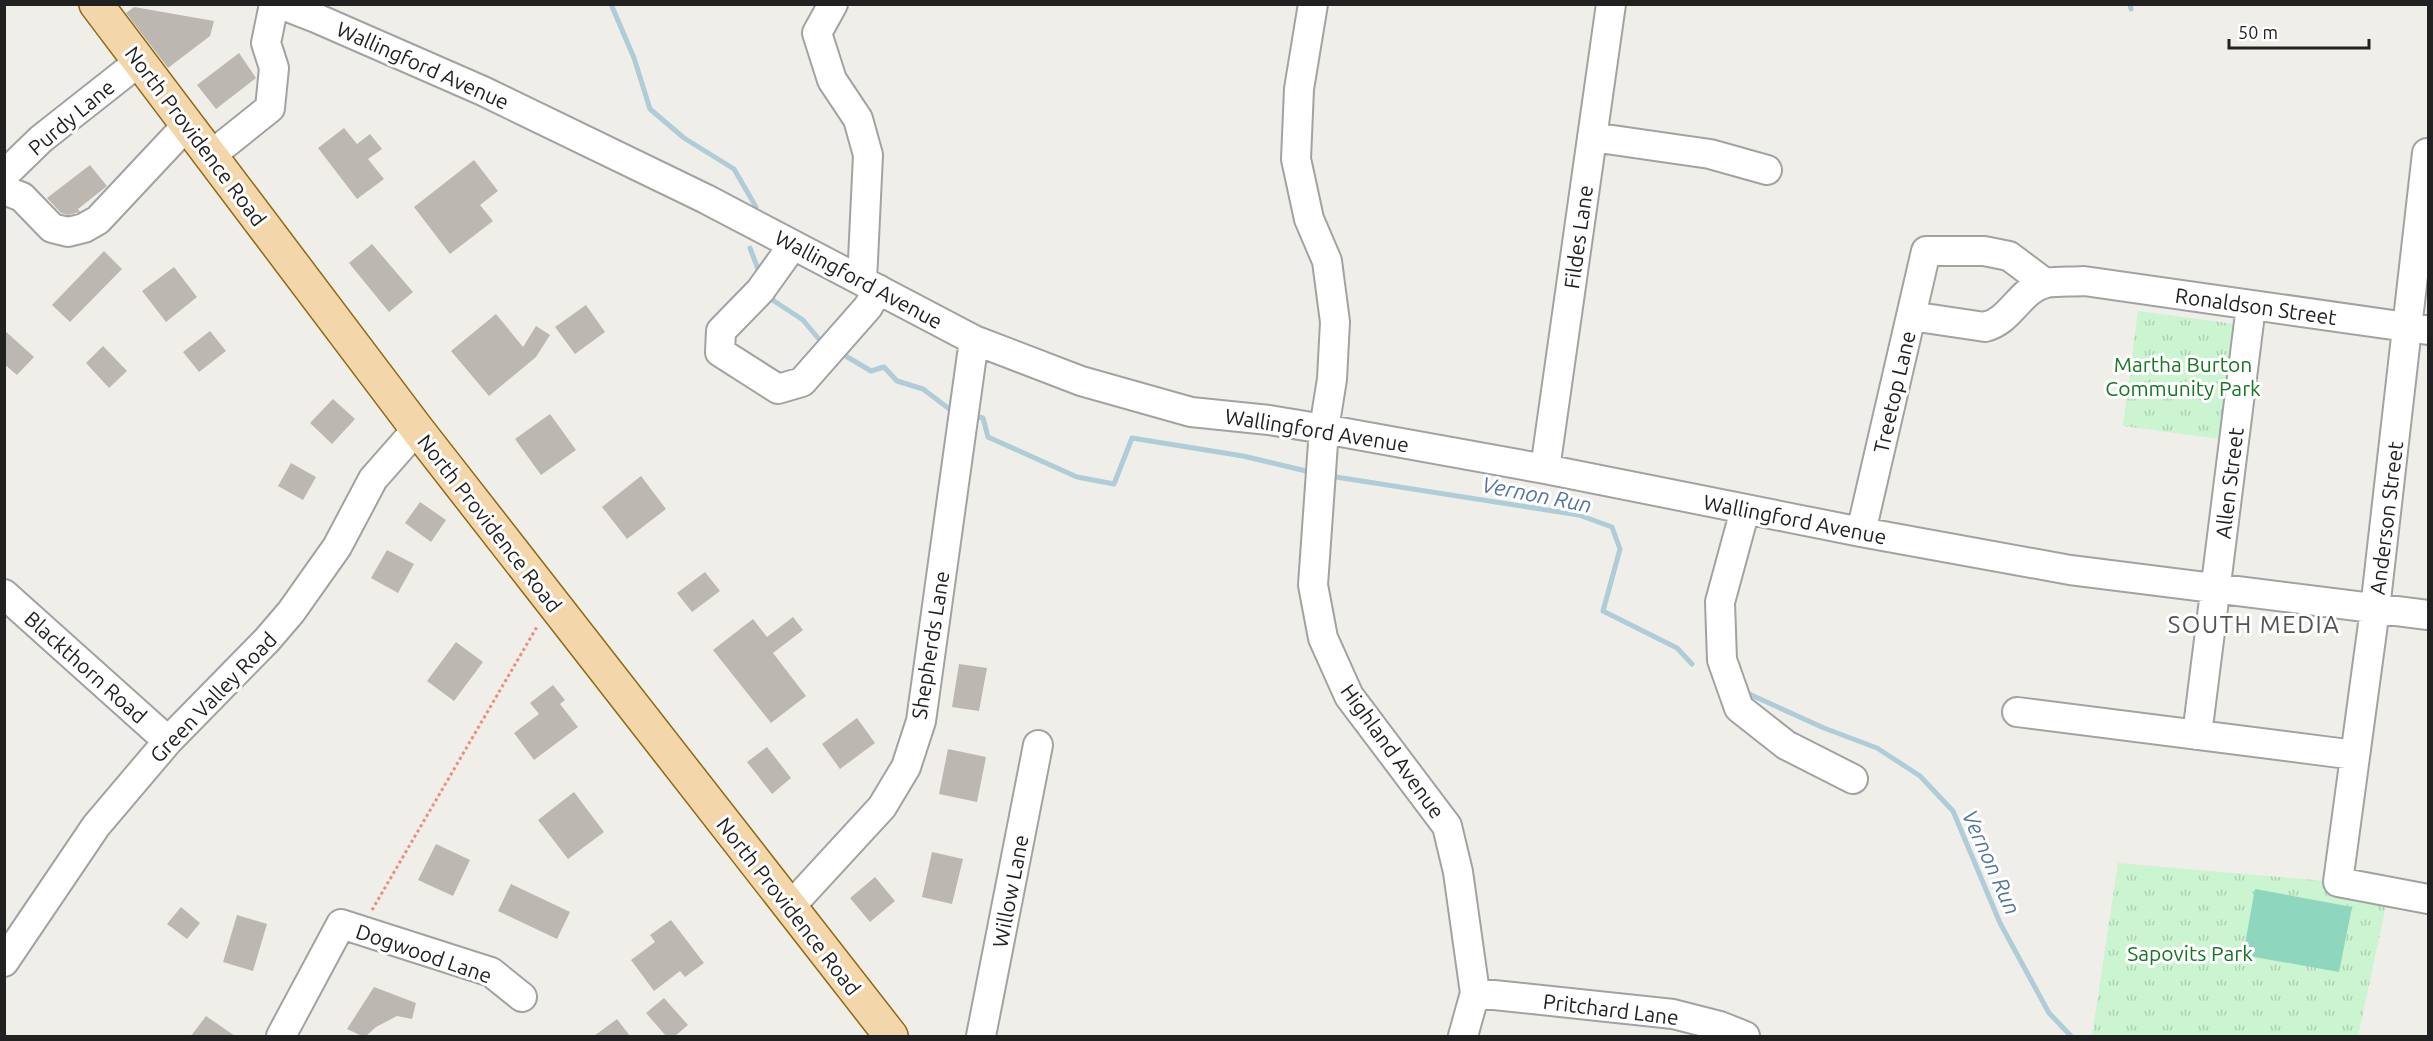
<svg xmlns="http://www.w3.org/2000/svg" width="2433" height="1041" viewBox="0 0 2433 1041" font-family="Ubuntu,sans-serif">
<defs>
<pattern id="park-tufts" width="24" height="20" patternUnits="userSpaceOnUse" patternTransform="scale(1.5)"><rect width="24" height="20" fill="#cbf4d0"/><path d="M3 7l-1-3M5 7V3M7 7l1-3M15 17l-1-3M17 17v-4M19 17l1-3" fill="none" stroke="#aed1b2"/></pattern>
</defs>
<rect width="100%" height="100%" fill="#f0eee8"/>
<!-- park -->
<path fill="url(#park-tufts)" d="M2138 311 2243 325 2227 440 2123 426Z
M2118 863 2338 882 2389 892 2358 1036H2092Z"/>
<!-- pitch -->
<path fill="#8fd6be" d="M2255 889 2352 907 2339 972 2243 955Z"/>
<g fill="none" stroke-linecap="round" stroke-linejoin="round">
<!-- stream -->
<path stroke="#aecdd9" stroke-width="5" d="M611 4 634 58 650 109 684 138 734 169 756 207
M2130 4 2131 9
M750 248 758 269
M770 293 774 301 803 320 818 338
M844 355 871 371 884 367 897 381 923 389 952 411
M979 417 983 418 988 437 1077 477 1114 484 1132 438 1243 456 1306 471
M1336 477 1579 515 1612 527 1620 549 1603 611 1677 648 1692 664
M1749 694 1824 728 1877 748 1920 776 1953 811 2000 923 2049 1013 2071 1036"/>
</g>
<!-- building -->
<path fill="#bdb7b1" d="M134 7 214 21 210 36 168 68 126 13Z
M239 53 256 78 216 109 197 85Z
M344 128 357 144 370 134 382 149 368 159 384 179 357 199 318 148Z
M474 160 498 191 480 205 493 221 450 254 414 207Z
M90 165 107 186 78 209 80 212 68 215 61 213 47 198Z
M372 244 413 292 389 312 349 263Z
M104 251 122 269 70 322 52 305Z
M174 267 197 297 166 322 142 291Z
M586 305 605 332 575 354 555 327Z
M496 314 523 347 536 326 550 335 536 357 489 396 451 351Z
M4 330 34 357 17 375 4 364Z
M210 331 226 351 199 372 183 352Z
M103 346 127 371 109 388 86 363Z
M333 399 355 419 332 444 310 423Z
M550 414 576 450 541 475 515 439Z
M291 463 316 477 303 500 278 486Z
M641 476 666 509 627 539 602 507Z
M420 502 446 520 431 542 405 523Z
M387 550 414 564 398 593 371 578Z
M705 572 720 591 692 612 677 593Z
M793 617 803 630 773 653 806 696 771 723 713 650 753 619 767 637Z
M456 642 483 662 454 701 427 681Z
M959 664 987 668 979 711 952 707Z
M553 685 565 700 560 704 578 727 534 760 514 733 539 714 530 703Z
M857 718 875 743 840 769 822 744Z
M767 747 791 778 772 794 747 762Z
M948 749 986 757 977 802 939 794Z
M574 792 604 832 568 859 538 820Z
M436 844 470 860 453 896 418 880Z
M932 852 963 859 952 904 922 897Z
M875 877 895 901 870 922 850 898Z
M511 884 570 912 557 939 498 911Z
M181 907 200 923 187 939 167 924Z
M237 915 267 924 253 971 223 962Z
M671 920 704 963 685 977 680 971 654 991 631 960 655 942 650 935Z
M374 987 416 1003 412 1019 397 1016 376 1027 366 1036H362L347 1029Z
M664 998 688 1025 675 1036H666L646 1013Z
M206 1016 235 1036H191Z
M617 1019 630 1036H594Z"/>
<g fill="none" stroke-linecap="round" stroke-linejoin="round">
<!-- minor casing -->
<g stroke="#a2a2a2" stroke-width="32">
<path id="minor" d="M280 4 316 18 483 91 706 199 974 340 1081 381 1191 412 1269 420 1324 429 1545 469 1861 532 2070 570 2428 615
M833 4 817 33 832 80 858 119 868 155 862 281
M1313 4 1299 89 1296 159 1309 219 1327 261 1335 322 1332 379 1324 429 1313 585 1323 638 1349 696 1447 826 1458 872 1475 993 1463 1036
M1592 137 1710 154 1767 170
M2427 153 2375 609 2338 882 2428 899
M210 156 270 108 274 68 266 43 274 4
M4 175 41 139 140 61
M4 190 22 197 52 228 68 232 84 228 98 220 187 125
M793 245 760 291 721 331 720 352 778 389 802 382 868 307 878 289
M1911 316 1985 327C2011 321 2020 289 2046 283 2057 281 2072 282 2084 281L2428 330
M1545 469 1611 4
M1745 510 1720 602 1722 660 1739 708 1786 745 1853 779
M1861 532 1926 251H1984L2009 256 2045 283
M4 594 168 741
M2017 712 2355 755
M2197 735 2251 306
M789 908 882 807 906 767 921 721 974 340
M4 962 96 826 168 741 267 640 291 612 337 547 373 479 417 429
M1475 993 1673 1014 1720 1026 1745 1036
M281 1036 341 924 491 972 522 997
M981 1036 1038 745"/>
</g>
<!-- major casing -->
<g stroke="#8d6910" stroke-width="36">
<path id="major" d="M96 4 417 429 891 1036"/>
</g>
<!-- path -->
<path stroke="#ec8e7e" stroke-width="3" stroke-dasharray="3 3" stroke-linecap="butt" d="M372 910 538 625"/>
<!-- minor -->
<use href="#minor" stroke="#fff" stroke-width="28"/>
<!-- major -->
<use href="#major" stroke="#f3d7ab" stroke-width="33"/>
</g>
<g text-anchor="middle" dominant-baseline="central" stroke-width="6" stroke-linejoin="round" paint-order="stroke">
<!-- street labels -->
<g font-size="21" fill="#212121" stroke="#fff">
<text transform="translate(423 65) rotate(24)">Wallingford Avenue</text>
<text transform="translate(71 117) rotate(-40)">Purdy Lane</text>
<text transform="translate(196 136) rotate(53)">North Providence Road</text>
<text transform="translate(1578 237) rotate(-82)">Fildes Lane</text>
<text transform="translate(859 279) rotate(28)">Wallingford Avenue</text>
<text transform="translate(2256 306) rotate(8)">Ronaldson Street</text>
<text transform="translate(1894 392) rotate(-77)">Treetop Lane</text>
<text transform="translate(1317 430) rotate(9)">Wallingford Avenue</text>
<text transform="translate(2229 483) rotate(-83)">Allen Street</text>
<text transform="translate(2386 518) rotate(-83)">Anderson Street</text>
<text transform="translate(1795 519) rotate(11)">Wallingford Avenue</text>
<text transform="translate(490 523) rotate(52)">North Providence Road</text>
<text transform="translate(930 645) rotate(-81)">Shepherds Lane</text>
<text transform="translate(86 667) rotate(42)">Blackthorn Road</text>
<text transform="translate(213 697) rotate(-46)">Green Valley Road</text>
<text transform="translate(1393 751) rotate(54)">Highland Avenue</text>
<text transform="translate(1010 891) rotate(-79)">Willow Lane</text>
<text transform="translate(789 906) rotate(52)">North Providence Road</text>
<text transform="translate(424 953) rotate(19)">Dogwood Lane</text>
<text transform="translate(1611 1009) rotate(7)">Pritchard Lane</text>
</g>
<!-- park labels -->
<g font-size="21" fill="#187524" stroke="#fff">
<text x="2183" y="364">Martha Burton<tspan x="2183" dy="24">Community Park</tspan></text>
<text x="2190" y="953">Sapovits Park</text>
</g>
<!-- water labels -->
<g font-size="22" font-style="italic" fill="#5376a0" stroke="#fff">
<text transform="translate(1537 494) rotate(11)">Vernon Run</text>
<text transform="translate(1992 862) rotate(66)">Vernon Run</text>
</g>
<!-- quarter labels -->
<g font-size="24" letter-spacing="1.5" fill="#545454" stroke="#fff">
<text x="2254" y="624">SOUTH MEDIA</text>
</g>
</g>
<!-- border -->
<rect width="2433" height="1041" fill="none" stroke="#212121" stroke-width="12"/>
<!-- scale -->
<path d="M2229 39v9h140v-9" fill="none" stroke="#212121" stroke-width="3"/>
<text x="2238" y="39" font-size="18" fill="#212121" stroke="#ffffff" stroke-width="4.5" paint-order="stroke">50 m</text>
</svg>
